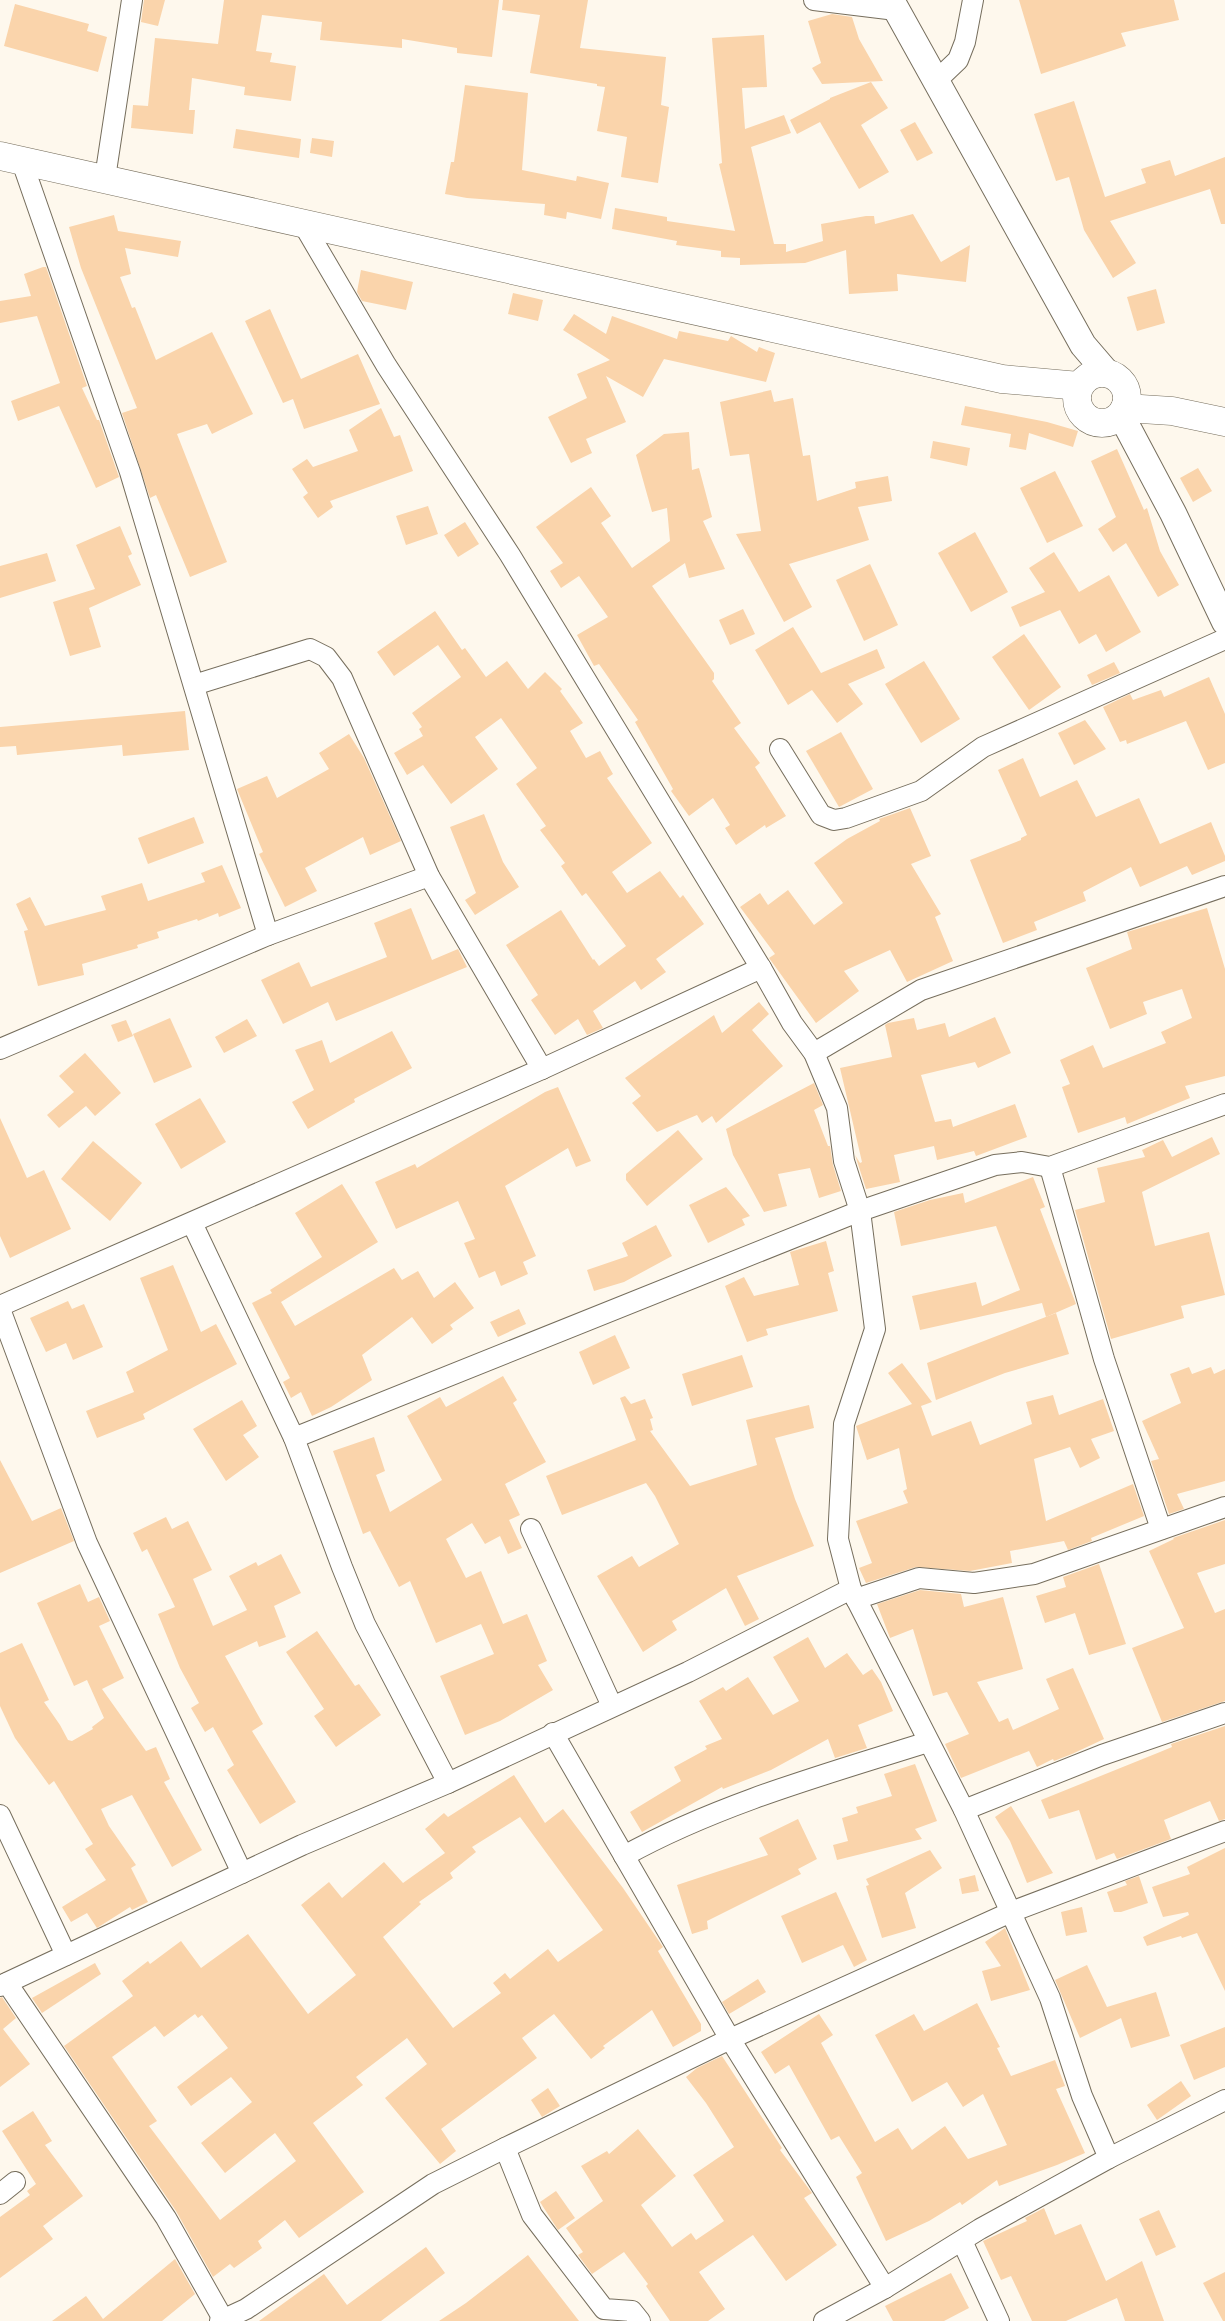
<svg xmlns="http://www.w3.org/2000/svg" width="1225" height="2321" viewBox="0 0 1225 2321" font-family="'Noto Sans',sans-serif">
<rect width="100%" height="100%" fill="#fef8ed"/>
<g fill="#fad4ab" fill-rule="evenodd">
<polygon points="144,0 165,0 158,26 141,22"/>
<polygon points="224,0 499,0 492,57 457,53 457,48 402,39 402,48 320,40 322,22 262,15 256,51 272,53 270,62 296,66 291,101 244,95 245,87 192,78 189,110 195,110 193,134 131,128 133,105 148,106 155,38 218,44"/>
<polygon points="503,0 588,0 580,48 666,57 661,105 669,107 658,183 621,177 627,137 597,131 605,87 597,86 597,84 530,73 540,15 502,10"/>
<polygon points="1019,0 1174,0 1179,20 1121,33 1126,46 1041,74"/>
<polygon points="15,4 89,24 87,31 107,37 98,72 4,46"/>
<polygon points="832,14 852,17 859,39 883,81 822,84 812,68 821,63 808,21"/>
<polygon points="764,35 767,87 742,88 745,129 784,115 791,133 751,147 774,244 786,244 786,252 823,241 821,224 866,216 874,216 875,224 913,214 941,262 970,245 966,282 897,274 898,291 849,294 846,250 805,263 740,265 740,258 721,257 721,251 676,245 677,241 612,229 615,208 667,217 667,221 735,231 719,164 722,163 712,38"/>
<polygon points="871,82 888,108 861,125 889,172 859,189 820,122 797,134 790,120 830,99 830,98"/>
<polygon points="465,85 528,93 522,170 576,181 577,176 609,183 601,219 567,212 566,219 544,215 545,204 467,198 445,194 451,162 454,162"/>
<polygon points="1074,101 1105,197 1146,183 1141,169 1170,160 1175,176 1225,157 1225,224 1221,224 1210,189 1110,221 1136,263 1113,278 1084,230 1069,177 1056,181 1034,114"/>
<polygon points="915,122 933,153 917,161 900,130"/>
<polygon points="236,129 301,139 299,158 233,148"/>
<polygon points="312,138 334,141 332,157 310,153"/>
<polygon points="114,215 118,231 181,241 178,257 125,248 131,274 120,277 132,308 135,307 156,360 212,332 253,414 212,434 207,424 177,434 227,562 190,577 156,495 150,498 122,413 137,408 81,268 69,227"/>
<polygon points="43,267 46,267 87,386 82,388 97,420 99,420 119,477 96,488 59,406 18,421 11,401 60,383 37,316 0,323 0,301 31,296 24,274"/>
<polygon points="361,270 413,282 406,310 362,301 357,292"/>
<polygon points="1156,289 1165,323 1137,331 1127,297"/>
<polygon points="513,293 543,300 538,321 508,314"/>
<polygon points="270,309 301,379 358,354 380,404 304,429 293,399 283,403 245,321"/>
<polygon points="574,314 606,334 612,316 677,339 679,331 728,341 731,336 757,352 759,347 775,353 766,382 664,359 643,397 606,376 626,422 586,439 592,453 571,463 548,417 587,398 577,374 610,360 563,330"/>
<polygon points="771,390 774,402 793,398 803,456 810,455 817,501 856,488 855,482 888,476 892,501 858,507 869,540 789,564 812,607 784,622 736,534 761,531 749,454 730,456 720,402"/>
<polygon points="965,406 1047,422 1078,431 1073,447 1029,433 1026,450 1009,447 1011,434 961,425"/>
<polygon points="381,408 394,437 400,435 413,471 330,501 333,507 318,518 303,497 308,493 292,469 307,459 313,467 358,451 349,430"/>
<polygon points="689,432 692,470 699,468 712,517 703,521 725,569 689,578 685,563 652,586 714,673 714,679 712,681 741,723 734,728 760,763 755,767 786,816 766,828 765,825 736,845 725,828 730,825 713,798 689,816 671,791 673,789 635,722 638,720 599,664 594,666 577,635 608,617 579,576 561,588 550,571 563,563 536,527 591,487 611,516 601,523 632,568 670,541 667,508 652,512 636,455 664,434"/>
<polygon points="933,441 970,448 967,466 930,458"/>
<polygon points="1117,449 1144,510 1147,508 1160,551 1179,585 1158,597 1126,543 1113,552 1098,529 1116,517 1091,461"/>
<polygon points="1198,468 1212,491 1193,502 1180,478"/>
<polygon points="1055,471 1083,526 1047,543 1020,488"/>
<polygon points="428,506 438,534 406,545 396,516"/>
<polygon points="465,522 479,544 458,557 444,535"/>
<polygon points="120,526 132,554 128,556 141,585 89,608 101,647 70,656 53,602 95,589 76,545"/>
<polygon points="975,532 1008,592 971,612 938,553"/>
<polygon points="1054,552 1079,592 1109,575 1141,632 1106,652 1096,634 1079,644 1060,610 1020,627 1011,607 1045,592 1029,568"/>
<polygon points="47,553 56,581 0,598 0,566"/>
<polygon points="870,564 898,625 864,641 836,580"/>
<polygon points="743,609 755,634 730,645 719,620"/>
<polygon points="435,611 462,650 465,648 486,677 507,661 528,689 545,672 562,689 560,691 583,723 570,731 586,758 600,751 613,774 607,778 652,843 612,872 627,893 660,871 680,898 683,895 704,924 656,959 666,972 641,990 635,981 593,1011 603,1028 587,1035 578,1019 555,1035 531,1000 538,995 506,945 561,910 593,960 594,959 599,966 626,946 586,893 582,896 561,866 565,863 540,830 546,826 516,784 537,768 501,718 475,737 498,769 451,804 423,765 407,775 394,753 423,736 419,729 422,727 412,713 461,677 438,645 394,676 377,652"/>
<polygon points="793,627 821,673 877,649 885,668 848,684 863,704 837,723 812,690 788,705 755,650"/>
<polygon points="1024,634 1061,687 1029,710 992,657"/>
<polygon points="924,661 960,719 921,743 885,684"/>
<polygon points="1114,662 1120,673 1092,685 1087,675"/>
<polygon points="1209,677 1225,714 1225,763 1208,770 1186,721 1127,744 1126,740 1120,742 1103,707 1130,694 1133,700 1161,690 1164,697"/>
<polygon points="185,711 189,750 123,756 122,745 17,755 16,746 0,747 0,727"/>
<polygon points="1085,720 1106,749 1074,765 1058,733"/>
<polygon points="841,732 873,789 839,807 806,751"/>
<polygon points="349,734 364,758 401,841 370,855 363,837 305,868 317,891 285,907 259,854 263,852 237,789 267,776 277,798 329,769 319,753"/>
<polygon points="1023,758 1040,797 1077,780 1096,817 1139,798 1160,844 1211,822 1225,856 1225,861 1192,875 1187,866 1140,887 1131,867 1083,892 1086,901 1034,922 1037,930 1003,943 970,860 1021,840 1021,838 1027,835 998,770"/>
<polygon points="910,808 931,856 911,864 941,914 935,917 953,961 907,982 890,950 844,971 859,991 816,1023 769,958 775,954 740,907 760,893 768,905 788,890 814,925 843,903 814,863 847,839 880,821 879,819"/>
<polygon points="484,814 503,862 519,887 475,915 465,900 476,893 450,827"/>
<polygon points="194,817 204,843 148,864 138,838"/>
<polygon points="222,865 241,908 219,917 218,913 198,921 197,919 157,932 159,938 137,945 138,948 82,964 84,975 38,986 24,931 28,930 16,904 30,897 45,926 106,910 101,896 142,883 148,901 205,882 201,873"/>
<polygon points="411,908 432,960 458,949 467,967 336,1021 328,1002 283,1024 261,980 299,962 311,987 387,957 374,923"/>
<polygon points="1207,908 1225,969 1225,1076 1185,1086 1190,1098 1127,1124 1125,1117 1078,1133 1062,1087 1070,1084 1060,1060 1093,1045 1103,1068 1166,1043 1161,1032 1192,1018 1182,989 1143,1002 1147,1014 1110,1029 1086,968 1132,949 1127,932"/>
<polygon points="759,1002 769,1014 752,1030 783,1066 716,1123 712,1116 702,1123 697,1115 657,1132 632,1103 641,1096 625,1078 714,1015 722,1033"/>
<polygon points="995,1017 1011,1053 978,1068 975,1062 921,1075 935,1122 951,1119 953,1127 1015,1104 1027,1137 976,1156 974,1151 937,1160 934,1146 894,1155 900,1182 866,1189 856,1158 855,1155 860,1163 862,1162 840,1068 892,1057 885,1025 888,1023 914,1018 917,1030 945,1023 949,1037"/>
<polygon points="170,1018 192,1067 154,1083 133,1034"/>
<polygon points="247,1019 257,1036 224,1053 215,1037"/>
<polygon points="126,1020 133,1036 118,1042 111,1025"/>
<polygon points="392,1031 412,1068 354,1099 355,1102 308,1129 292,1102 314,1090 295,1050 322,1040 330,1063"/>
<polygon points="85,1053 121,1093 95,1116 86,1106 59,1128 47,1115 74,1092 59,1076"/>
<polygon points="814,1083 823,1105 814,1110 828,1146 830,1146 833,1165 841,1191 819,1198 810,1168 778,1174 787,1206 764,1212 733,1155 726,1129"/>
<polygon points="558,1087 591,1161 576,1167 568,1148 505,1186 536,1256 523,1262 528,1274 501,1286 495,1271 479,1278 464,1243 475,1239 458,1201 396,1229 375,1182 415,1164 417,1168 545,1092"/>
<polygon points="200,1098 226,1142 181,1169 155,1124"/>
<polygon points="0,1118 27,1178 44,1170 71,1229 10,1258 0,1236"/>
<polygon points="678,1130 703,1159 647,1206 626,1180 626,1174"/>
<polygon points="1212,1137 1220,1154 1142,1192 1155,1246 1209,1232 1225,1295 1181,1306 1184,1318 1111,1339 1075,1210 1105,1202 1097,1168 1145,1157 1142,1150 1163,1140 1172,1157"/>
<polygon points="93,1141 142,1183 110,1221 61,1179"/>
<polygon points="1033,1177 1045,1207 1040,1209 1076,1304 1046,1317 1042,1303 920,1330 912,1296 976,1282 982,1306 1020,1290 996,1226 901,1246 894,1212 930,1200 963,1193 965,1203"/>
<polygon points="342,1184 378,1242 281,1302 295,1326 394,1268 402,1280 418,1271 434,1298 455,1282 474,1308 450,1325 453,1329 432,1344 412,1317 362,1355 372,1380 331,1407 312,1416 301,1392 291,1398 283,1382 290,1378 252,1303 272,1293 270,1290 322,1257 295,1213"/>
<polygon points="726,1187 750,1216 742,1219 745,1225 708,1243 689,1205"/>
<polygon points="656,1225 672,1256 624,1282 594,1291 587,1270 628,1256 622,1243"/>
<polygon points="826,1241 834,1271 828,1273 838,1311 766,1329 768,1335 747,1342 725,1286 744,1277 754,1296 799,1285 790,1252"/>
<polygon points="173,1265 201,1332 216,1324 237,1364 143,1414 145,1419 97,1438 86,1411 134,1392 126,1372 168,1350 140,1278"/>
<polygon points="68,1301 72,1309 84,1304 103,1347 73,1360 66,1343 46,1352 30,1318"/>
<polygon points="519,1309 526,1324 498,1337 490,1322"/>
<polygon points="1056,1313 1069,1354 1005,1373 936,1400 927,1363"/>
<polygon points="615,1335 630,1368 593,1385 579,1352"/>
<polygon points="742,1355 753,1387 692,1406 682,1374"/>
<polygon points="902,1363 932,1402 921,1406 932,1436 971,1421 980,1445 1032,1424 1026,1402 1053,1395 1059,1415 1103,1399 1114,1431 1091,1439 1100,1458 1080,1468 1070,1447 1034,1459 1046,1521 1133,1484 1144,1516 1091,1538 1092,1541 1068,1550 1064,1541 1010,1551 1012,1563 970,1571 916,1567 866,1583 859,1568 872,1563 856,1521 908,1503 903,1491 907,1489 899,1448 867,1460 856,1426 912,1404 888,1373"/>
<polygon points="1189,1367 1192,1374 1211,1367 1214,1374 1225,1369 1225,1481 1177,1494 1184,1509 1169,1514 1151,1461 1159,1459 1142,1421 1181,1403 1170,1374"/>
<polygon points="503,1376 517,1400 513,1403 546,1462 505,1484 520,1515 509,1520 522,1548 508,1554 500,1536 485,1544 472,1523 446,1539 466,1578 481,1571 503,1624 527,1614 547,1661 538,1665 553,1690 500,1721 465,1735 440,1676 494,1654 481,1624 436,1643 410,1581 399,1587 370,1531 363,1534 333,1451 374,1437 385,1471 376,1475 390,1512 442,1480 407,1416 440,1397 446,1407"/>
<polygon points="625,1396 631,1404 645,1399 653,1418 650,1419 653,1430 650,1431 690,1486 757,1465 746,1420 809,1405 814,1428 775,1438 795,1499 814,1546 737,1576 759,1619 745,1626 726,1588 672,1621 677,1630 643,1652 597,1576 632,1556 639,1567 679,1544 655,1496 646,1483 562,1515 546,1476 636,1440 620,1398"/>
<polygon points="242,1400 257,1426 243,1435 259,1457 226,1481 193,1429"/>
<polygon points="0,1460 32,1521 61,1508 74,1541 0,1573"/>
<polygon points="166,1517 172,1529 188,1521 212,1570 193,1579 213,1626 247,1610 229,1576 256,1562 258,1566 281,1554 301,1593 274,1606 286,1637 259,1647 257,1641 225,1656 263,1724 252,1731 296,1802 260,1824 227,1770 234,1765 213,1727 205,1732 191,1708 199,1703 180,1668 158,1614 175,1607 147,1549 142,1552 133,1533"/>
<polygon points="1225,1520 1225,1564 1197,1573 1215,1613 1225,1609 1225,1701 1162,1722 1132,1648 1184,1628 1149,1551 1174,1539 1173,1538"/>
<polygon points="1099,1564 1126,1644 1089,1655 1075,1613 1045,1623 1036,1596 1066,1587 1063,1577"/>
<polygon points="80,1584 88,1602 99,1597 110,1621 99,1626 124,1678 102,1689 146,1751 156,1747 170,1779 164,1782 202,1850 172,1867 132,1795 101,1809 109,1826 136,1865 131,1868 148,1902 132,1910 130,1907 97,1928 87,1913 71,1922 62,1907 106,1880 85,1849 93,1844 54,1781 49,1785 15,1738 0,1706 0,1653 22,1643 49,1700 44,1702 60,1725 68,1740 72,1741 93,1729 92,1727 104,1718 87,1680 74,1686 37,1603"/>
<polygon points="920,1590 961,1594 964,1607 1003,1597 1023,1669 977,1682 999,1722 1008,1718 1013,1730 1059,1709 1046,1679 1073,1668 1104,1739 1072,1754 1054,1761 1053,1759 1037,1767 1029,1751 961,1778 945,1744 969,1734 947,1692 933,1696 913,1629 890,1638 877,1604"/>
<polygon points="317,1631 355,1686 359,1684 381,1715 336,1747 314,1716 324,1709 286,1652"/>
<polygon points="808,1637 825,1668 847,1653 863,1675 872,1669 881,1682 893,1711 858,1725 867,1748 835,1758 828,1739 771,1770 723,1789 722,1787 642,1832 630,1812 681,1781 674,1767 707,1749 705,1746 722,1739 699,1701 723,1687 726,1691 748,1677 773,1715 799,1701 773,1657"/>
<polygon points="1225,1726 1225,1819 1219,1821 1210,1801 1164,1820 1171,1839 1117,1859 1114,1853 1096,1860 1079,1810 1049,1819 1041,1800 1160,1752 1172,1747 1171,1744"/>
<polygon points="915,1764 937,1821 915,1829 922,1839 837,1860 833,1845 848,1841 842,1818 858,1813 856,1807 892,1796 884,1774"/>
<path d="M514,1775L545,1823L563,1809L623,1888L663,1947L658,1951L701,2024V2031L673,2047L652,2010L603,2046L605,2048L591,2059L554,2014L522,2038L537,2058L441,2129L456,2151L440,2164L385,2098L427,2064L407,2038L356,2077L363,2085L313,2123L364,2192L299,2238L285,2220L258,2241L262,2248L234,2268L230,2264L213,2277L176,2211L64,2046L133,1996L122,1981L148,1961L150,1964L181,1941L201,1968L248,1934L308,2014L356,1975L301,1905L329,1882L342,1898L384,1862L403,1883L445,1853L425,1829L444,1813L448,1817ZM520,1817L603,1930L558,1962L548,1949L510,1979L505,1973L493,1983L501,1993L453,2028L383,1937L421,1904L419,1902L453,1878L450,1873L476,1852L472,1847ZM195,2014L198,2018L202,2015L228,2048L177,2087L191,2106L231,2077L252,2102L201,2143L225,2173L275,2133L296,2161L220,2220L149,2126L157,2121L112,2057L155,2026L164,2037Z"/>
<polygon points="1011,1806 1053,1873 1027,1883 1010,1841 995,1817"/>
<polygon points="798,1819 817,1859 798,1869 801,1874 707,1921 708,1929 692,1934 677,1885 768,1855 759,1838"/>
<polygon points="1225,1848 1225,1991 1197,1933 1182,1938 1181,1936 1147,1946 1143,1937 1189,1915 1188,1912 1163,1917 1152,1887 1190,1874 1187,1867"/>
<polygon points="930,1850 942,1868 905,1893 916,1928 882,1938 866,1886 869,1885 866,1879"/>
<polygon points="975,1875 979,1891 962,1894 959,1879"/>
<polygon points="1139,1876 1148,1903 1121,1912 1114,1912 1107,1892 1127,1885 1125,1881"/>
<polygon points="836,1892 867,1960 854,1967 843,1945 802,1963 781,1916"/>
<polygon points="1082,1907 1087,1932 1066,1936 1061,1912"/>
<polygon points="1005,1928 1030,1990 991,2001 982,1971 1001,1966 985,1942"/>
<polygon points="95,1963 101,1974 42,2013 32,1998"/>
<polygon points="1087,1965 1107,2007 1156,1992 1170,2036 1131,2048 1121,2018 1080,2038 1055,1980"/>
<polygon points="758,1979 766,1992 729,2014 722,2002"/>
<polygon points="2,1997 16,2018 3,2029 30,2064 0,2087 0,1998"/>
<polygon points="977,2003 1000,2047 997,2048 1011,2076 1055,2060 1065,2086 1056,2089 1085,2153 1057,2165 999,2186 997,2180 962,2205 960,2202 929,2221 886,2241 856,2177 862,2173 839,2136 831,2140 789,2065 775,2074 761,2052 819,2014 833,2035 821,2043 875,2142 898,2128 912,2150 945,2126 968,2159 1007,2145 983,2094 963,2107 947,2082 912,2102 875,2035 914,2014 924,2031"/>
<polygon points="1225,2027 1225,2067 1194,2080 1180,2045"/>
<polygon points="722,2056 782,2148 780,2150 812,2193 804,2198 837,2245 786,2281 753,2235 699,2272 725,2309 708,2321 670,2321 646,2286 648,2284 624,2252 592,2274 578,2255 583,2252 566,2228 603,2201 581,2166 607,2151 609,2154 638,2129 676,2176 641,2205 672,2247 691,2233 696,2240 724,2221 693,2175 734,2147 706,2103 686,2077 697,2068"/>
<polygon points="1181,2081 1191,2096 1157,2120 1147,2105"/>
<polygon points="548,2088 560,2106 542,2117 531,2100"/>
<polygon points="33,2111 52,2141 45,2145 83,2196 43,2226 53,2239 0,2278 0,2217 30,2195 27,2191 36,2184 2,2131"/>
<polygon points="556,2191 575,2218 558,2230 540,2202"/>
<polygon points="1044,2208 1055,2235 1081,2224 1106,2281 1142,2261 1164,2321 1125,2321 1117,2298 1066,2321 1032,2321 1011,2276 1001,2280 983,2241 1027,2221 1025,2218"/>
<polygon points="1159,2210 1176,2247 1156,2256 1139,2219"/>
<polygon points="426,2247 445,2273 381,2321 259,2321 324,2274 347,2305"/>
<polygon points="528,2255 579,2321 439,2321 466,2303"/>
<polygon points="175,2259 195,2294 162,2321 52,2321 86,2296 103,2319"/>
<polygon points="1225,2272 1225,2321 1223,2321 1203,2283"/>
<polygon points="951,2273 969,2308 944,2321 893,2321 885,2306"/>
</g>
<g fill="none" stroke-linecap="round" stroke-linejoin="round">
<defs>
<g id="minor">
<polyline points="814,0 896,10"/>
<polyline points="936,81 958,60 965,42 973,0"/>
<polyline points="21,159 130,472 268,935"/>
<polyline points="105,178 132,0"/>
<polyline points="302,222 386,365 510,555 761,968 792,1023 814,1053 837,1108 844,1161 860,1211 875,1329 844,1424 838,1539 851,1589 964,1810 1050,1998 1082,2096 1109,2158"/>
<polyline points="194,685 310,649 326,657 342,678 429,876 542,1069"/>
<polyline points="780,749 821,815 834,820 846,818 921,791 983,747 1225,639"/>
<polyline points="0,1049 268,935 429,876"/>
<polyline points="814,1053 921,990 1225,886"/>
<polyline points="1050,1167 1104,1359 1161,1529"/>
<polyline points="192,1223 294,1438 342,1567 365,1624 448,1783"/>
<polyline points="0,1306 542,1069 761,968"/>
<polyline points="0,1309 87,1543 242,1873"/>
<polyline points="294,1438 860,1211 995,1165 1022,1162 1050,1167 1225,1104"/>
<polyline points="531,1529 612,1706"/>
<polyline points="856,1599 919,1578 974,1583 1034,1574 1225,1507"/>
<polyline points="553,1733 730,2039 885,2288"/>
<polyline points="964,1810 1102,1755 1225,1713"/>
<polyline points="0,1815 66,1955"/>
<path d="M624,1856C718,1804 826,1774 928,1742"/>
<polyline points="7,1983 166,2218 223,2319"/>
<polyline points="0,1986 302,1845 448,1783 688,1672 851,1589"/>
<polyline points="505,2148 532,2215 604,2309 632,2311 640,2321"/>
<polyline points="0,2194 15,2182"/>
<polyline points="962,2241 999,2321"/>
<polyline points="220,2321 246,2309 433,2184 505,2148 730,2039 1011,1912 1225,1831"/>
<polyline points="824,2321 885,2288 980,2229 1109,2158 1225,2100"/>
</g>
<g id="tertiary">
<polyline points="891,0 1083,345 1107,373"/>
<polyline points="1121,415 1173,513 1225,622"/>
</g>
<g id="primary">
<polyline points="0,156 1002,379 1079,386"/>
<circle cx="1102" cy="398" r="25"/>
<polyline points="1125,408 1172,411 1225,422"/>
</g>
</defs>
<use href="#minor" stroke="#766e5d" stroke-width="22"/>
<use href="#tertiary" stroke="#766e5d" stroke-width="28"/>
<use href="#primary" stroke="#766e5d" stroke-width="29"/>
<use href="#minor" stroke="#fff" stroke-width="20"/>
<use href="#tertiary" stroke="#fff" stroke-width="26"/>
<use href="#primary" stroke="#fff" stroke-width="28"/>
</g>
</svg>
